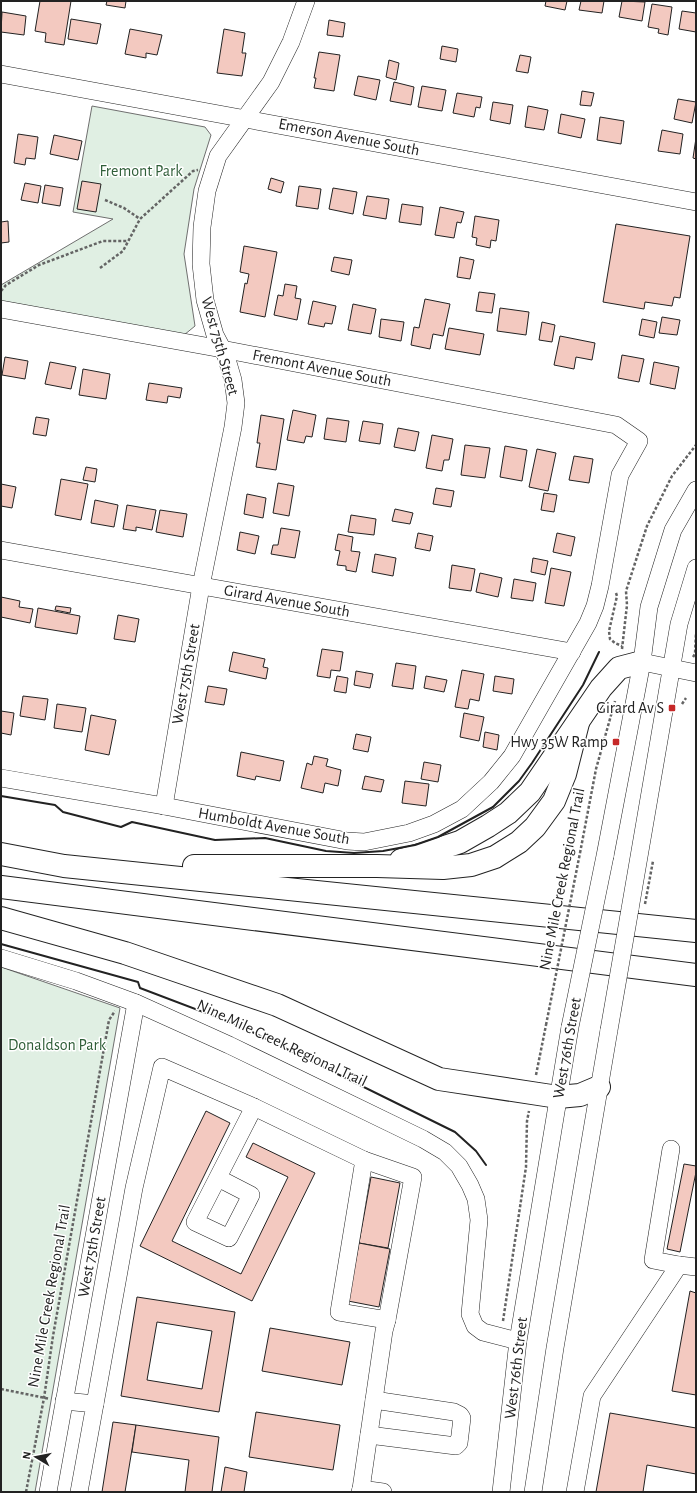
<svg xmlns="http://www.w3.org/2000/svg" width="697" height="1493" viewBox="0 0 697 1493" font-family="'Alegreya Sans',sans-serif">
<rect width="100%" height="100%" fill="#fff"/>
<g fill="#e0efe3" stroke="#6f6f6f">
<polygon points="92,106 205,127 211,135 194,189 184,254 195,326 184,335 1,301 1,285 113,219 73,212"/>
<polygon points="1,967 120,1008 35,1492 1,1492"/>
</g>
<g fill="#f3c9c0" stroke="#222" fill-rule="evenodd">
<polygon points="40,1 71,1 64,45 45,42 46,33 35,31"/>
<polygon points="107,1 126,1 125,8 106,5"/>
<polygon points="546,1 567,1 565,10 545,6"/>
<polygon points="581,1 604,1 602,13 579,10"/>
<polygon points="622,1 645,2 642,21 619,17"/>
<polygon points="652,4 672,7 668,35 658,33 659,29 648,27"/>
<polygon points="682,11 696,13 696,32 679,29"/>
<polygon points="2,12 26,16 24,35 1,32"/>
<polygon points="71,19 101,24 97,44 68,39"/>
<polygon points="329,20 345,23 343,37 327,35"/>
<polygon points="130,29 162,35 157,55 146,53 146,58 125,54"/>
<polygon points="224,29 245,33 242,53 246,53 242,76 217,73"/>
<polygon points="442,46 458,49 456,62 440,59"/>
<polygon points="319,52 340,55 334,91 314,88 316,78 314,78"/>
<polygon points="520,55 531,57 528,73 516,71"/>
<polygon points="389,60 399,63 396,80 386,77"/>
<polygon points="358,76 380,80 376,100 354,95"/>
<polygon points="394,82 414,87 411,105 390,101"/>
<polygon points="422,86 446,90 442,111 418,107"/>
<polygon points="582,91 594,93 591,106 580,105"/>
<polygon points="457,93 482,97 480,108 476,107 474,117 453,113"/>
<polygon points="678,99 696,102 692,123 674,119"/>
<polygon points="493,102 513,105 510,124 490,120"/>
<polygon points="528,106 548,110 544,130 525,127"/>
<polygon points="561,114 585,119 581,138 558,133"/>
<polygon points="600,117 624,121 621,144 597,140"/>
<polygon points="662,130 683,134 680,154 658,151"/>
<polygon points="18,134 38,137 35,159 26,158 25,165 14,163"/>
<polygon points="54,135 82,141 78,160 50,154"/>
<polygon points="696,138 696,159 693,158"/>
<polygon points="271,178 284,182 281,193 268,189"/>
<polygon points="82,181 101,184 96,212 77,209"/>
<polygon points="25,183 41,186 38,203 21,200"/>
<polygon points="45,185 63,188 60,206 42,203"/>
<polygon points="299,186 321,189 318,209 296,206"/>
<polygon points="333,188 357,192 353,214 329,209"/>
<polygon points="367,196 389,199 386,219 363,215"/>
<polygon points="402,204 423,207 421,225 399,222"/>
<polygon points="440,207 464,212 461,223 457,222 454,238 435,235"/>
<polygon points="475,216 499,220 496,241 491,240 490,248 476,245 477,238 472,237"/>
<polygon points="8,221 9,242 1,243 1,222"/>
<polygon points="616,224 690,236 680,298 674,297 672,306 645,302 644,309 603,302"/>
<polygon points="244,246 277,252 265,317 240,312 245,283 247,284 249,274 240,272"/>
<polygon points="334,257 352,260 349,275 331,271"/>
<polygon points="460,257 474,260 470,279 457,277"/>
<polygon points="285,284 297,286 295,298 301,299 297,320 274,315 278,295 283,296"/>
<polygon points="479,292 495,294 492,313 476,311"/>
<polygon points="425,299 450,304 443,336 433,334 430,349 411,345 414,327 419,328"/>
<polygon points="313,301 336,306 332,324 325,323 324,327 308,324"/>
<polygon points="353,304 376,309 371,334 348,330"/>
<polygon points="500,308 529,312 526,335 497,331"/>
<polygon points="662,317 680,320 677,335 659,333"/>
<polygon points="381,319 404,322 401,341 379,337"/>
<polygon points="642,319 657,322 654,338 639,335"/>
<polygon points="542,322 555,325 552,342 539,340"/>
<polygon points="449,328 484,334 480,355 445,349"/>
<polygon points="560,336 595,343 592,360 576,357 574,369 554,365"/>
<polygon points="622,355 644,359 639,382 618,378"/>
<polygon points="5,357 28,361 25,379 2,375"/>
<polygon points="50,362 76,367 71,389 45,384"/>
<polygon points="654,362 679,367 675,389 650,384"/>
<polygon points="83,369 110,374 106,399 79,395"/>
<polygon points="149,383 182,388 180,398 168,396 167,403 146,400"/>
<polygon points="293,410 316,415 312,437 306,436 304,443 287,440"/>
<polygon points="261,415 284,419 276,470 256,467 260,443 257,443"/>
<polygon points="36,417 49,419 46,436 33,434"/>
<polygon points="327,418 349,421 346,442 324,439"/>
<polygon points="363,421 383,424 380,444 359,441"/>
<polygon points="398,428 419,432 415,451 394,447"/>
<polygon points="432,435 453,439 449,460 444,460 442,471 426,468"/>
<polygon points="465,445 490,448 485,478 461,475"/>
<polygon points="505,446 527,450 522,481 500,477"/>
<polygon points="537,449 556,453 548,491 529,487"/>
<polygon points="574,456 593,459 589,483 569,480"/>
<polygon points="86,467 97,469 95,482 83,480"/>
<polygon points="61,479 88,484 81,520 55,515"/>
<polygon points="278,483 294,486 289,516 273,513"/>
<polygon points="1,484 16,487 12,508 1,506"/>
<polygon points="436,488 454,491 451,507 433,504"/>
<polygon points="544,493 557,495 554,512 541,510"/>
<polygon points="247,494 266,498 263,518 244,514"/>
<polygon points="95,500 118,505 114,527 91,523"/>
<polygon points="127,505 156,510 152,530 136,527 136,531 123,529"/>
<polygon points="395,509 413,513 410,524 392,521"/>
<polygon points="160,510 187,514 183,537 156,532"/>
<polygon points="351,515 376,519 374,535 348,532"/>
<polygon points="281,528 300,531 295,558 271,554 273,545 278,545"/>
<polygon points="240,532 259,536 255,554 237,550"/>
<polygon points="418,533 433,536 430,551 415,548"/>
<polygon points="557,533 575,537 571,556 553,552"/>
<polygon points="338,534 353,537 351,551 360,552 356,572 346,570 346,566 337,565 340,551 335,550"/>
<polygon points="375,554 396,558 393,576 372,572"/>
<polygon points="533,558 548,561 545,575 531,572"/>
<polygon points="452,565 475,569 471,591 449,588"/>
<polygon points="551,568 571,572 564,606 545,603"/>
<polygon points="480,573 502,578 498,597 476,592"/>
<polygon points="514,579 536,583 533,601 511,598"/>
<polygon points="1,597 20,601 19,607 33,609 30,623 1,617"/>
<polygon points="56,606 71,608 70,613 55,610"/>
<polygon points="38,608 80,616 77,634 35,627"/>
<polygon points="118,615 139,619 135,642 114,639"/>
<polygon points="322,649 343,652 340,671 331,670 330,678 317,676"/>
<polygon points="233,652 265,659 263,667 268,668 266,679 229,671"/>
<polygon points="396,663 416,666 413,689 392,686"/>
<polygon points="462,670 484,674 479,701 470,699 468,709 455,707"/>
<polygon points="356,671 373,674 370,688 354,685"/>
<polygon points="337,676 348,678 346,693 334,691"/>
<polygon points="426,676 447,680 444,692 424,688"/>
<polygon points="495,676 514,679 512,694 493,691"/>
<polygon points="208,686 227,689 224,705 205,702"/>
<polygon points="23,696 48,699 45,720 20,716"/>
<polygon points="57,704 86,708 82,732 54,728"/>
<polygon points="1,711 14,713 11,735 1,733"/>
<polygon points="464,713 484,717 479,741 460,737"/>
<polygon points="91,715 116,720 109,755 85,750"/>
<polygon points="485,732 499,735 497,750 483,747"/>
<polygon points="356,734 371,737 368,752 353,749"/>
<polygon points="241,752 284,761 280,781 256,776 255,780 237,776"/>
<polygon points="314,756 328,759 326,766 341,770 338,786 325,783 323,793 301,788 307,763 312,765"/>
<polygon points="424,762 441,765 438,782 421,779"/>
<polygon points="365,776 384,780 381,792 362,789"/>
<polygon points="405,781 429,784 426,806 402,803"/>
<polygon points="206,1111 230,1123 172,1241 241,1274 288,1177 246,1157 253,1143 315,1173 252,1301 140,1246"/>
<polygon points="684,1164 696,1166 696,1172 680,1252 667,1249"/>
<polygon points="371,1177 400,1183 388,1248 359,1243"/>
<polygon points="359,1243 390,1249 379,1307 348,1301"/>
<polygon points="690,1291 696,1293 696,1395 672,1391"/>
<path d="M137,1297L235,1312L219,1412L121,1396ZM157,1322L212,1331L202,1389L147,1380Z"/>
<polygon points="270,1328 350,1342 342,1385 262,1371"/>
<polygon points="256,1412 340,1425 333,1470 249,1457"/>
<polygon points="610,1413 696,1428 696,1474 647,1465 643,1492 596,1492"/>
<polygon points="113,1422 136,1425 125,1492 102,1492"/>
<polygon points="136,1425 219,1437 212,1492 185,1492 189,1460 132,1452"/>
<polygon points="225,1467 247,1472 244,1492 221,1492"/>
</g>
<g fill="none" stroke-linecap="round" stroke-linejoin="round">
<defs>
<g id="minor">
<polyline points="1,74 696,202"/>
<polyline points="1,309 222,349 616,425 639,441 620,475 600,586 595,606 588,623 512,756 491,782 462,809 434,824 409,833 364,842 347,841 164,806 1,778"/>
<polyline points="1,550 572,652"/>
<polyline points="642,662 696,673"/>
<polyline points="164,806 201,586 233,427 236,403 233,380 226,356 215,335 205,300 201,264 202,227 207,191 218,156 271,82 291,42 306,1"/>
<polyline points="605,856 642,662 649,607 673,530 696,490"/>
<polyline points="630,909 679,624 696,568"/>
<polyline points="1,958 76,981 136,1003 229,1045 423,1139 445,1152 459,1166 470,1185 476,1199 479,1220 470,1314 475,1326 483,1332 518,1341"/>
<polyline points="671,1149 653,1260 679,1265"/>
<polyline points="364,1160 339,1312 387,1320"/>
<polyline points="218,1178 251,1195 229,1238 195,1222 254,1107"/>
<polyline points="64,1401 95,1404 79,1492"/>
<polyline points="95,1404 134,1188 162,1067 254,1107 364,1160 413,1177 387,1320 384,1331 361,1489"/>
<polyline points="369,1435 456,1446 459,1443 462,1418 460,1415 454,1412 374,1400"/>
<polyline points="48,1492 136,1003"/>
<polyline points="360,1492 361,1489 383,1492"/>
<polyline points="501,1492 518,1341 570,1027"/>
<polyline points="533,1492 555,1348 609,1030"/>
<polyline points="575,1492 592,1396 679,1265 696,1267"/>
</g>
<g id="highway">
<polyline points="1,854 64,866 696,931"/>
<polyline points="401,860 427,853 460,842 488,826 508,813 530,792 601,688 619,668 642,662"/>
<polyline points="194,866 377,866 443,868 471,865 495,857 519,842 535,827 554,801 565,774 578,723"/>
<polyline points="1,887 696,975"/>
<polyline points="1,918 125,953 277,1005 439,1079 558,1097 580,1095 599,1087"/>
</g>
</defs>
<use href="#minor" stroke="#222" stroke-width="18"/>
<use href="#highway" stroke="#222" stroke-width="24"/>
<g stroke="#646464" stroke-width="2.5" stroke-dasharray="3 2" stroke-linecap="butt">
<polyline points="105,200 124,208 140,219"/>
<polyline points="100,268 123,251 140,219 193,171 198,170"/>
<polyline points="1,291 6,285 39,265 103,241 128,241"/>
<polyline points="616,593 617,596 609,631 610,639 615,643 622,646"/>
<polyline points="622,649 627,605 626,591 647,526 672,476 696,445"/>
<polyline points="693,657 695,654 696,634"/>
<polyline points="682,704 686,698"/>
<polyline points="580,853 596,769 615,701"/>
<polyline points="536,1075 546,1025"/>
<polyline points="503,1321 526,1167 527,1121 529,1111"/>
<polyline points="1,1389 50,1399"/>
<polyline points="26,1492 44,1398 53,1336 109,1020 115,1011"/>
</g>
<use href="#minor" stroke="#fff" stroke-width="17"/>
<use href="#highway" stroke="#fff" stroke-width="22"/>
<defs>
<g id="minor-bridge">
<polyline points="570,1027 605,856"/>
<polyline points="609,1030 630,909"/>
</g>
</defs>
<use href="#minor-bridge" stroke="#222" stroke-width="18" stroke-linecap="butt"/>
<g stroke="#646464" stroke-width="2.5" stroke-dasharray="3 2" stroke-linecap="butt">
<polyline points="645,904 653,861"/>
<polyline points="546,1025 580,853"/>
</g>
<use href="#minor-bridge" stroke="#fff" stroke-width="17"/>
<g stroke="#222" stroke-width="2">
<polyline points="1,796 55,805 63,812 121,827 132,822 215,840 265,838 326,851 354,853 383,851 415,845 438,837 493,807 519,781 532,763 583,685 599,652"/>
<polyline points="1,944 138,982 140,988 240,1026 455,1132 476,1151 486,1165"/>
</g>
</g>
<g fill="#c62828" stroke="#fff" stroke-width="1.5">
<rect x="668" y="704" width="8" height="8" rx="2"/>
<rect x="612" y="738" width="8" height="8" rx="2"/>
</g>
<g text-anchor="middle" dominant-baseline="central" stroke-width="3" stroke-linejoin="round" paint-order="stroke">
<g font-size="16" fill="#222" stroke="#fff">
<text transform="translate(349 137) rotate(11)">Emerson Avenue South</text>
<text transform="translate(220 346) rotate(74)">West 75th Street</text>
<text transform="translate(322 368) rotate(11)">Fremont Avenue South</text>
<text transform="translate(287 601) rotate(10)">Girard Avenue South</text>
<text transform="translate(186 674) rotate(-80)">West 75th Street</text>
<text transform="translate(274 826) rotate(10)">Humboldt Avenue South</text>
<text transform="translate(562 879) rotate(-79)">Nine Mile Creek Regional Trail</text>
<text transform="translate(282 1043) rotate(25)">Nine Mile Creek Regional Trail</text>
<text transform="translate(567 1048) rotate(-80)">West 76th Street</text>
<text transform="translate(92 1247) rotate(-80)">West 75th Street</text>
<text transform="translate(49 1296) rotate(-80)">Nine Mile Creek Regional Trail</text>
<text transform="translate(516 1368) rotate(-83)">West 76th Street</text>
</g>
<g font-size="16" fill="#2f5e38" stroke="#fff">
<text x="141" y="171">Fremont Park</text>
<text x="57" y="1045">Donaldson Park</text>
</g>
<g font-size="16" fill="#222" stroke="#fff" text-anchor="end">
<text x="664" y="708">Girard Av S</text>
<text x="608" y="742">Hwy 35W Ramp</text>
</g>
</g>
<rect width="697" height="1493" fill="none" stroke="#222222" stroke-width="4"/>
<g transform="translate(36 1457) rotate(280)" stroke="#ffffff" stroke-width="3" paint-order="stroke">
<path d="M0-3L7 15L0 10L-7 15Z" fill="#222222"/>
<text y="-6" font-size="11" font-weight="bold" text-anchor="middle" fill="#222222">N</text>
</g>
</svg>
